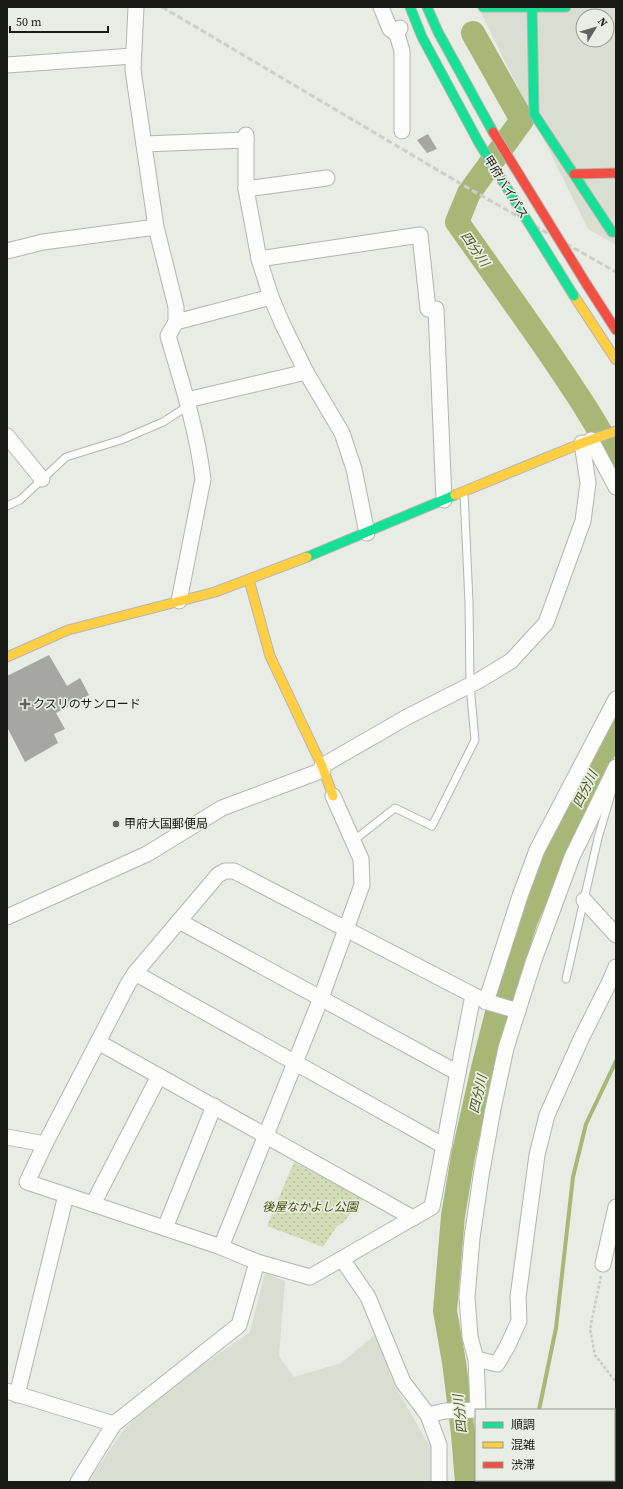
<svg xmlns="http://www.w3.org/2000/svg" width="623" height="1489" viewBox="0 0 623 1489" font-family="'Source Serif 4','Noto Sans JP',serif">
<defs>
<pattern id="park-dots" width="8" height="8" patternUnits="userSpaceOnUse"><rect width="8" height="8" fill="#d2ddb5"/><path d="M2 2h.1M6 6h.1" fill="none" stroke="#b4bd9b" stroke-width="1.8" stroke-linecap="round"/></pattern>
</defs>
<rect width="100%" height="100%" fill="#e9ebe5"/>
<g fill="#daded2" fill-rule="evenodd">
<path d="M478,7H616V245L588,229ZM583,16H607V40H583Z"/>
<polygon points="265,1273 285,1281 279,1356 294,1377 341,1363 376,1334 393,1382 434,1454 431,1482 88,1482 122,1432 151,1401 250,1332"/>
</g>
<polygon fill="url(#park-dots)" points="294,1162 363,1199 353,1209 344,1222 337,1226 323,1247 267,1226"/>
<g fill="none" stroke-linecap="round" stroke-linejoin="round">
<g stroke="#a8b775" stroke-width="4">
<polyline points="539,1410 556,1328 573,1177 586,1124 616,1061"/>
<polyline points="518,1482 519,1480"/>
</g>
<g stroke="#a8b775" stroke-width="24">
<path d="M473,33L522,120L469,193L457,222C489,267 521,312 552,357C575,391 598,425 616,461"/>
<polyline points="467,1482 463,1434 454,1362 445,1311 453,1216 463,1156 483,1068 498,1009 526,920 581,795 616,728"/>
</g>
</g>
<g fill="#a6a7a3">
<polygon points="428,134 437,149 427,153 417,140"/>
<polygon points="49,655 67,686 80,678 89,695 56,713 65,729 54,734 58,743 25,762 7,727 7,676"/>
</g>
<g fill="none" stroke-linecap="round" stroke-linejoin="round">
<defs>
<g id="lane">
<polyline points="7,506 20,500 66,457 121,440 163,422 188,406"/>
<polyline points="353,841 395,808 432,826 475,740 470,685 469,602 464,493"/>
<polyline points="566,979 598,838 614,784"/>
</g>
<g id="street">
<path d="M136,7L133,70L156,227L176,307V322L168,336C182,383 197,430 203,479L179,601"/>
<polyline points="381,7 390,29 397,34"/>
<polyline points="400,28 397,34 402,51 402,131"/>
<polyline points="7,65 133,56"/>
<polyline points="246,135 246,189 259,259 271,297 282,323 306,372 342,433 354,469 367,533"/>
<polyline points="144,144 246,140"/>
<polyline points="246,189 327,178"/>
<polyline points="7,251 43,242 156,227"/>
<polyline points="259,259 420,235 428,309 436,309 444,500"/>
<polyline points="176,322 271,297"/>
<polyline points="187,400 306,372"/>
<polyline points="7,436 42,479"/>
<polyline points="591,440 616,487"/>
<polyline points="322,766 407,717 478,681 511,661 546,623 583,521 588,483 582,443"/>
<polyline points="584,900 616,935"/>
<polyline points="7,917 147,854 222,808 323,770"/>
<polyline points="179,921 458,1073"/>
<polyline points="135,973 444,1146"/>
<polyline points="473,995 432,1207 310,1277 257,1262 221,1247 27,1182 45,1144 128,984 135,973 218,875 225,871 234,871 473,995 491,1003 518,1011"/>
<polyline points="486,1002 520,896 537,850 616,699"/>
<polyline points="98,1042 413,1218"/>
<polyline points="7,1137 45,1144"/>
<polyline points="93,1204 159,1076"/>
<polyline points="165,1228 214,1106"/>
<polyline points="221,1247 321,998 362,885 361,859 333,796"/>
<polyline points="342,1259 368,1297 403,1382 428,1415"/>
<polyline points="603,1264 616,1207"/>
<polyline points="476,1359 497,1364 507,1347 519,1321 518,1297 537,1155 547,1115 581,1039 611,979 616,967"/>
<polyline points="7,1391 114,1424"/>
<polyline points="17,1395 66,1195"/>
<polyline points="78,1482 114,1424 239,1325 257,1262"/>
<polyline points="439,1482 439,1445 428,1415 445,1411 478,1410 476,1359 470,1337 467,1297 472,1238 481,1176 493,1109 506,1048 534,960 572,857 616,767"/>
<polyline points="607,1482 609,1480"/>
</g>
<g id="fast">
<polyline points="410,7 422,37 479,143"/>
<polyline points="427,7 438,32 493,132"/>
<polyline points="483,7 566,7"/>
<polyline points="532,7 534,114 612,232 616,232"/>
<polyline points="307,557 455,495"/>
</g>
<g id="slow">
<polyline points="574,296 616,360"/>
<polyline points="455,495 582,443 616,431"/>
<polyline points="249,580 270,656 322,766 333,796"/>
<polyline points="7,657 68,630 215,592 307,557"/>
</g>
<g id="jam">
<polyline points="574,174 616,173"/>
<polyline points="587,285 616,330"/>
</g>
</defs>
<use href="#lane" stroke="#b4b5b1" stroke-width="9"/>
<use href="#street" stroke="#b4b5b1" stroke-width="17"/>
<use href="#fast" stroke="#b4b5b1" stroke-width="11"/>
<use href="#slow" stroke="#b4b5b1" stroke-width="11"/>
<use href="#jam" stroke="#b4b5b1" stroke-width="11"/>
<polyline stroke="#c8cac7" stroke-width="2.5" stroke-dasharray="3 2" stroke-linecap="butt" points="601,1276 590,1329 595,1355 616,1382"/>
<use href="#lane" stroke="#fcfcfb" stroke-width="7"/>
<use href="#street" stroke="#fcfcfb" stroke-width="15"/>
<use href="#fast" stroke="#16e098" stroke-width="9"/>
<use href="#slow" stroke="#ffcf43" stroke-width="9"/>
<use href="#jam" stroke="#f24e42" stroke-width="9"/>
<polyline stroke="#cececc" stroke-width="3" stroke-dasharray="6 3" stroke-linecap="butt" points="162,7 468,188 616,272"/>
<defs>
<polyline id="fast-bridge" points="479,143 574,296"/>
<polyline id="jam-bridge" points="493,132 587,285"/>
</defs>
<use href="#fast-bridge" stroke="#b4b5b1" stroke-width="11" stroke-linecap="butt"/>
<use href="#jam-bridge" stroke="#b4b5b1" stroke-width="11" stroke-linecap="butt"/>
<use href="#fast-bridge" stroke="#16e098" stroke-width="9"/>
<use href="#jam-bridge" stroke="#f24e42" stroke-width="9"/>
</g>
<g fill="#62635e" stroke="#eaede3" stroke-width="1.5">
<path d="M23 698h4v4h4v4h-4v4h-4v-4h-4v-4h4z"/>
<circle cx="116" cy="824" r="4"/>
</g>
<g text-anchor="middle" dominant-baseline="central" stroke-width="3.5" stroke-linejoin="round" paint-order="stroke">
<g font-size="12" fill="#191a16" stroke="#eaede3">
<text transform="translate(506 187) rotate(58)">甲府バイパス</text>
</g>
<g font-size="12" fill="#191a16" stroke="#eaede3" text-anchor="start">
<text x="33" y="704">クスリのサンロード</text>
<text x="124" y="824">甲府大国郵便局</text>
</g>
<g font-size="12" font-style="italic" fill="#3e4b03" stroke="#eaede3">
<text x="310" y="1207">後屋なかよし公園</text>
</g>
<g font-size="13" font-style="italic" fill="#4b5917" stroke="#eaede3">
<text transform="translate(475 249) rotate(55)">四分川</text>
<text transform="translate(585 789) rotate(-64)">四分川</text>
<text transform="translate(478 1094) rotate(-77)">四分川</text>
<text transform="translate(460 1414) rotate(-96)">四分川</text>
</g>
</g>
<rect width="623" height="1489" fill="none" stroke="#191a16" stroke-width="16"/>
<rect x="475" y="1409" width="140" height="72" fill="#eaede3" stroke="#969991"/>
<rect x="483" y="1422" width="20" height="6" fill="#16e098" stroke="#969991"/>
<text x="511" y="1429" font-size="12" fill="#191a16">順調</text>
<rect x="483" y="1442" width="20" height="6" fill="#ffcf43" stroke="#969991"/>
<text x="511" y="1449" font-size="12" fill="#191a16">混雑</text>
<rect x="483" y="1462" width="20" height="6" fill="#f24e42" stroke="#969991"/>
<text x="511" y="1469" font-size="12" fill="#191a16">渋滞</text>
<g transform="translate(595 28) rotate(52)"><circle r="19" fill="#eaede3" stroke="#969991"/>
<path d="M0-3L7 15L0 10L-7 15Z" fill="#62635e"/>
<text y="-6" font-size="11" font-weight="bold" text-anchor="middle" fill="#191a16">N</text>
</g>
<path d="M10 26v6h98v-6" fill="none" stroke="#191a16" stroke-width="2"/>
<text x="16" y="26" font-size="12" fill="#191a16" stroke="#eaede3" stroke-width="3" paint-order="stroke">50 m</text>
</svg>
